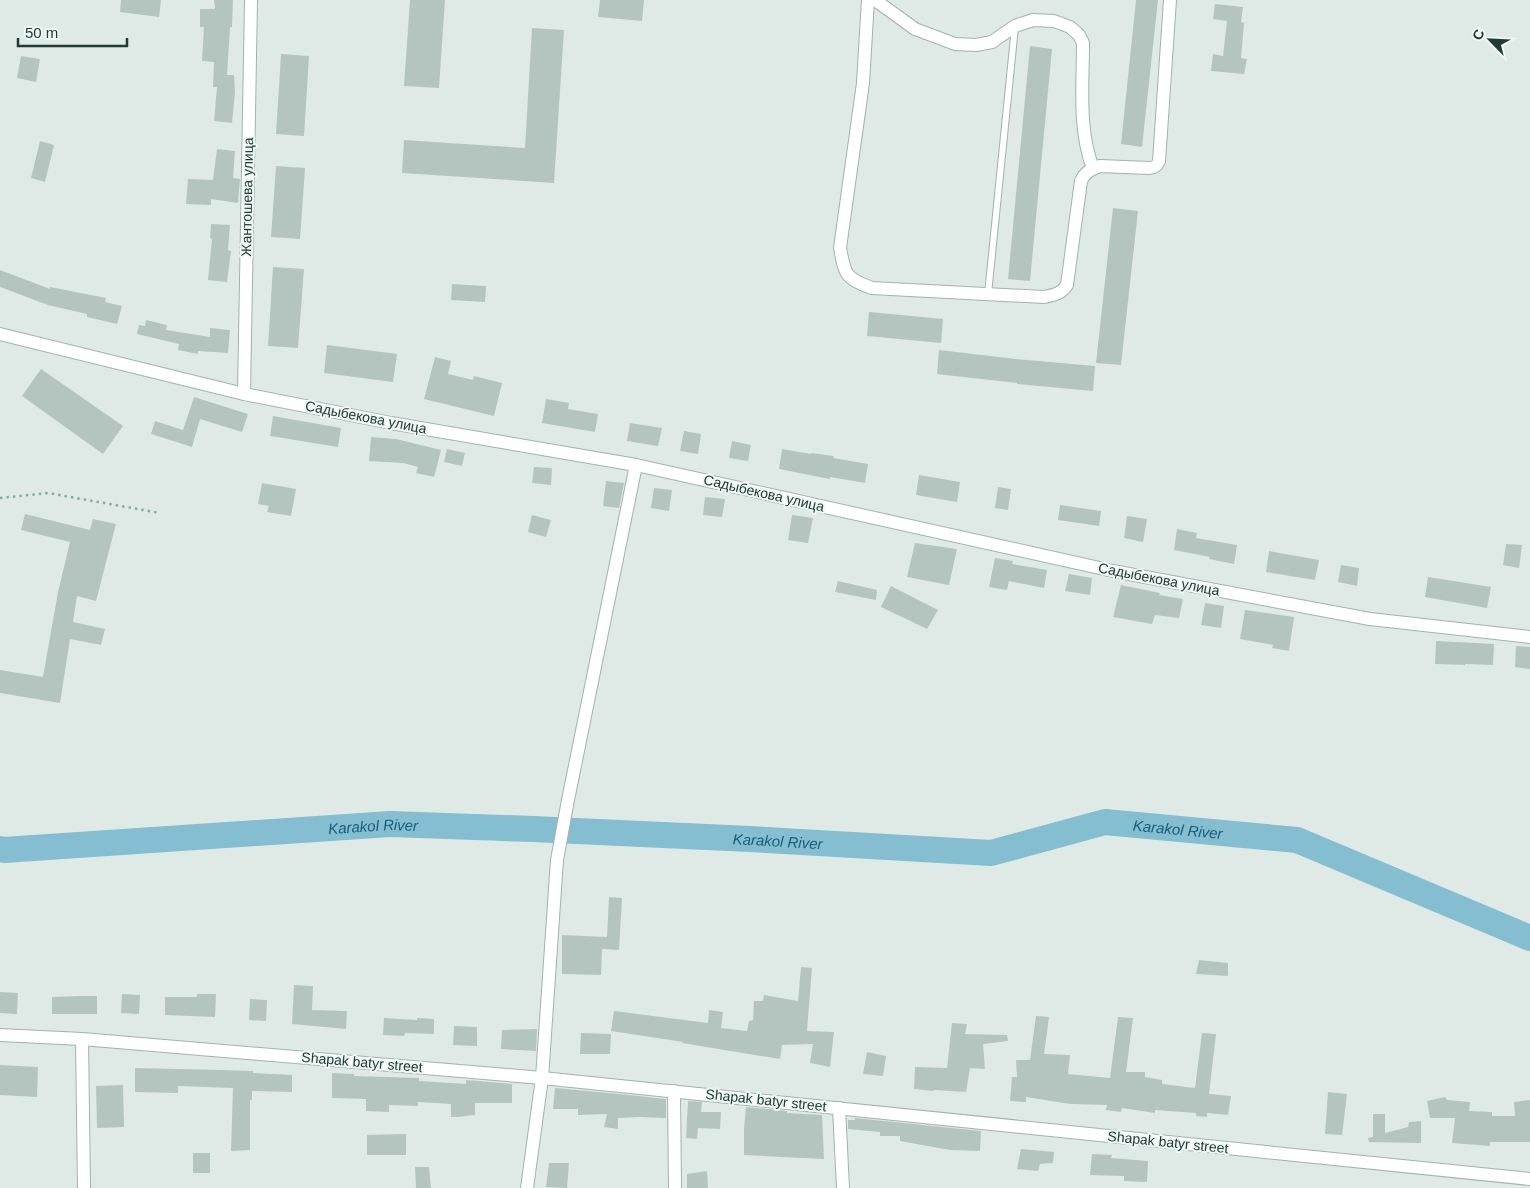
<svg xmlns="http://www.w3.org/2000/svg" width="1530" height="1188" viewBox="0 0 1530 1188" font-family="Helvetica,sans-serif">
<rect width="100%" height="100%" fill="#dfeae6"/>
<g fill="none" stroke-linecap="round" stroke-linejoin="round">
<path stroke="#85bdd1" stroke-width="26" id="s1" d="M0,849L4,850L390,824L533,829L750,839L991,853L1105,822L1297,840L1530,938"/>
</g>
<g fill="#b4c5c0">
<polygon points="121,0 161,0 159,17 120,12"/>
<polygon points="214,0 233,0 232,27 230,27 227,75 234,75 235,92 232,123 214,121 217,87 213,87 214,62 202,61 204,27 200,27 200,9 215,9"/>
<polygon points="410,0 445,0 439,88 404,86"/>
<polygon points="600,0 644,0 642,21 598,17"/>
<polygon points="1136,0 1158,0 1142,147 1121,144"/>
<polygon points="1215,4 1243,7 1241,22 1244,23 1241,58 1247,59 1244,74 1211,71 1213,54 1223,56 1227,21 1213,19"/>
<polygon points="532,28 564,30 554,183 402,173 404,140 525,148"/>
<polygon points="1030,46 1052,49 1030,281 1008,279"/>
<polygon points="281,54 309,56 304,136 276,134"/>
<polygon points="21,56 40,59 36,82 17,78"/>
<polygon points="40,141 54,145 45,182 31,178"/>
<polygon points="217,149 235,151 233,178 240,179 238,203 211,199 211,205 186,204 188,179 213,180"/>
<polygon points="276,166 305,168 300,239 271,237"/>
<polygon points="1113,208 1138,211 1121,365 1096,363"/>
<polygon points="211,224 230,225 228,250 231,251 227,282 208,280 212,239 210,238"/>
<polygon points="273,267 304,269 298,348 268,346"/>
<polygon points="0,270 50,289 50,287 106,298 105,302 122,306 117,324 87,317 87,314 48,305 0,287"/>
<polygon points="452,284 486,286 485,302 451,300"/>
<polygon points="869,312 943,319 941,343 867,336"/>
<polygon points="146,320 167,325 166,330 210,337 210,328 230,330 228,353 198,351 198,354 178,350 179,344 137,334 139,325 145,326"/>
<polygon points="327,345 397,354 393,382 324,373"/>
<polygon points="939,350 1016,359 1095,366 1093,391 1017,384 1017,383 937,374"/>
<polygon points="435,357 451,361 448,374 473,380 474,376 502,383 494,416 424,399"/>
<polygon points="41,369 123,426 103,454 22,396"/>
<polygon points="194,397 248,414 242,432 200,419 192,447 151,434 155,421 183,430"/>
<polygon points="546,399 569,403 568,409 598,414 595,432 542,423"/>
<polygon points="273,416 341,428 338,447 270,436"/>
<polygon points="630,423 662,428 658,446 627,441"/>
<polygon points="684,431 701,434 698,454 680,451"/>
<polygon points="371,437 396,439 441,450 434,477 416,473 418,467 403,463 369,461"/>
<polygon points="732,441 751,445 748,461 729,458"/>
<polygon points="447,449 465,453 462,466 444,462"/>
<polygon points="782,449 811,454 811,453 834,456 833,458 868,464 865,483 830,477 830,479 779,469"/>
<polygon points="534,467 552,468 551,485 532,483"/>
<polygon points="919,475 960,482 957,502 916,495"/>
<polygon points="606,481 624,483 619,508 603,506"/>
<polygon points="262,483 296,489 291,516 267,512 269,506 258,504"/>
<polygon points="998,487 1011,489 1008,510 995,508"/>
<polygon points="654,488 672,490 669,511 651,508"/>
<polygon points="705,497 725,499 722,517 703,515"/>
<polygon points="1060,505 1101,511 1099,526 1058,520"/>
<polygon points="25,514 90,530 93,519 116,524 96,601 77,596 73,622 105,629 101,645 70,639 60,703 0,693 0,670 43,677 58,592 70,542 21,530"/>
<polygon points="532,515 551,520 546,537 528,532"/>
<polygon points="792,515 813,518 808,543 788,540"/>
<polygon points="1127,516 1147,519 1143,542 1124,538"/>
<polygon points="1177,529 1197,533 1196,538 1237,545 1234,564 1209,559 1210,557 1174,550"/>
<polygon points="915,543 957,549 949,585 907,577"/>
<polygon points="1506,544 1522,545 1519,568 1503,565"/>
<polygon points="1269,551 1319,560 1315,580 1266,572"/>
<polygon points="995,558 1013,561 1012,564 1047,570 1044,588 1009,581 1007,590 989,587"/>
<polygon points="1341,565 1359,568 1357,586 1338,582"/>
<polygon points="1069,574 1092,578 1090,595 1065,591"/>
<polygon points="1428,577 1491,587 1487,608 1425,597"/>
<polygon points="838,581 877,590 876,600 835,592"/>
<polygon points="1121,585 1160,593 1159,595 1183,599 1179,618 1155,615 1152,624 1113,617"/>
<polygon points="891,586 938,610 927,629 881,607"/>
<polygon points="1205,603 1224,606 1221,628 1201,625"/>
<polygon points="1245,610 1294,617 1289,651 1272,648 1273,645 1240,639"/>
<polygon points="1436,641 1494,644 1493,665 1465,664 1465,665 1435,664"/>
<polygon points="1516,646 1530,647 1530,669 1515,667"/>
<polygon points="609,897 622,898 619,950 602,949 601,975 562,974 562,935 607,937"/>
<polygon points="1199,960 1228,963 1228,976 1196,974"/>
<polygon points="801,967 812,968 807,1031 834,1032 830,1067 810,1063 813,1044 782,1045 780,1059 682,1043 683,1042 611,1031 614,1011 708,1023 709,1010 723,1012 721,1028 747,1031 749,1021 753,1020 754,1001 763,1001 764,995 798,1001"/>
<polygon points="294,985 313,986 312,1010 347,1011 346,1029 292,1024"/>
<polygon points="0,992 18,993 17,1014 0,1013"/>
<polygon points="122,994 140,995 139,1014 121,1013"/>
<polygon points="197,994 216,994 215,1017 165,1015 165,997 197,997"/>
<polygon points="80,996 97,996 97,1014 52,1014 52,997"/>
<polygon points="250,999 267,1000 266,1021 249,1020"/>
<polygon points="1036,1016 1049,1017 1044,1054 1070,1055 1068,1074 1110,1078 1118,1017 1133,1018 1126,1072 1145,1072 1145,1077 1162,1080 1162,1084 1195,1088 1202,1033 1216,1034 1209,1094 1231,1096 1228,1115 1207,1113 1207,1117 1196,1116 1196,1113 1155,1110 1155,1113 1122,1108 1121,1112 1106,1110 1107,1105 1070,1104 1026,1097 1026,1102 1010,1101 1012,1077 1017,1077 1016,1060 1030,1060"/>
<polygon points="384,1018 417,1020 417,1018 434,1019 434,1034 405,1033 404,1036 383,1035"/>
<polygon points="952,1023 967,1024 965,1034 1007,1035 1008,1041 983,1044 985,1069 970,1068 966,1092 934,1090 933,1091 914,1089 915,1067 947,1068"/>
<polygon points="454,1026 477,1027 477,1046 453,1045"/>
<polygon points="537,1029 536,1051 501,1049 502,1030"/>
<polygon points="581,1033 611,1034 610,1054 580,1054"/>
<polygon points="867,1052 886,1056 883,1076 863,1074"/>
<polygon points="0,1065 38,1067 37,1097 0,1095"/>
<polygon points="135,1068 221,1070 253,1071 253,1073 292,1075 292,1092 252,1091 252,1100 250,1100 250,1150 231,1151 233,1088 178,1086 178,1093 135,1092"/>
<polygon points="332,1073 354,1074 354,1076 419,1078 419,1081 466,1084 466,1080 512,1084 512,1103 475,1103 475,1115 458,1117 451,1117 451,1104 418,1102 418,1106 389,1105 389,1112 366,1111 366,1099 332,1098"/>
<polygon points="123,1085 124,1127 97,1128 96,1086"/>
<polygon points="555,1088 609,1093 609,1094 610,1093 666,1099 666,1118 641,1117 618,1118 618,1129 604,1127 607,1114 578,1115 578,1109 553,1109"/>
<polygon points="1328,1092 1347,1094 1342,1135 1325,1134"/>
<polygon points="1445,1097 1447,1100 1470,1102 1469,1111 1492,1112 1492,1116 1515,1116 1514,1102 1530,1100 1530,1142 1490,1142 1490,1146 1452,1143 1455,1118 1430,1118 1427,1101"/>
<polygon points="688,1101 702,1102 701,1112 721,1112 720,1129 698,1128 697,1139 686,1138"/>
<polygon points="746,1107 787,1111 787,1113 822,1115 824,1159 744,1155 744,1129"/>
<polygon points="1373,1114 1385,1114 1385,1133 1408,1127 1409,1122 1421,1121 1421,1143 1369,1142 1368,1138 1373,1137"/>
<polygon points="855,1118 981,1131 980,1151 950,1150 900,1141 900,1136 880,1136 880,1132 848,1129 848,1120 855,1120"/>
<polygon points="406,1134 406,1155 367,1155 367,1135"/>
<polygon points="1021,1149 1054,1152 1053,1163 1040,1164 1038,1171 1017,1169"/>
<rect x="193" y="1153" width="17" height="20"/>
<polygon points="1092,1154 1112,1155 1111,1158 1148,1161 1147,1182 1124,1181 1124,1176 1090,1175"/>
<polygon points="549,1163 569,1163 567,1188 546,1187"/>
<polygon points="415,1167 429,1167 431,1188 416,1188"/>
<polygon points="707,1171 708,1188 687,1188 687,1174"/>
</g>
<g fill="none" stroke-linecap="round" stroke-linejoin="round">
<defs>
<polyline id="service" points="988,294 1015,27"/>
<g id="minor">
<path d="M868,0L863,83L840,248C845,275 845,278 872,288L1044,297C1054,295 1061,294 1067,285L1081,181C1085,172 1091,169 1100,166L1149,168C1155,168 1157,166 1159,161L1170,0"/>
<path d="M875,0L915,29L955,44L976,45L992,42L1015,26L1033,20L1054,21L1070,27L1079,35L1083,43C1083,83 1078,131 1093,168"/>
<polyline points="0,334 244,394 391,423 636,465 1113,571 1370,619 1530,637"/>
<polyline points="244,394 251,0"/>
<polyline points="0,1035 82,1039 542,1078 1530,1179"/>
<polyline points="82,1039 84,1188"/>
<polyline points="674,1091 675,1188"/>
<polyline points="839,1108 843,1188"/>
<polyline points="527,1188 542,1078 557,860 568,800 636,465"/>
</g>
</defs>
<use href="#service" stroke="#a2b2ae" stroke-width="8"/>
<use href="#minor" stroke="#a2b2ae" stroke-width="14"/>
<polyline stroke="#7eafa5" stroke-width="2.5" stroke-dasharray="2.5 4" stroke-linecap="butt" points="0,498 48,493 160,513"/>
<use href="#service" stroke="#fff" stroke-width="6"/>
<use href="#minor" stroke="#fff" stroke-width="12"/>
</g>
<g text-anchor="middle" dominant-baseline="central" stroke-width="4" stroke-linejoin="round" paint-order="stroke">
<g font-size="14" fill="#203a36" stroke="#eff7f4">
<text transform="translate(247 197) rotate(-89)">Жантошева улица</text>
<text transform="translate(366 417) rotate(11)">Садыбекова улица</text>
<text transform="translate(764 493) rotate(13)">Садыбекова улица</text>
<text transform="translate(1159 579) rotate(11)">Садыбекова улица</text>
<text transform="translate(362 1062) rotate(5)">Shapak batyr street</text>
<text transform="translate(766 1100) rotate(6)">Shapak batyr street</text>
<text transform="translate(1168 1142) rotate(6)">Shapak batyr street</text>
</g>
<g font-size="15" font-style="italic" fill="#195d77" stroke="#eff7f4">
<text stroke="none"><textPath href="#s1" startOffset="374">Karakol River</textPath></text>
<text stroke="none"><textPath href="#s1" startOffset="1184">Karakol River</textPath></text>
<text stroke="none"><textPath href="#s1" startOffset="779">Karakol River</textPath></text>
</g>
</g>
<g transform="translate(1490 40) rotate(294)" stroke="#eff7f4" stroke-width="4" paint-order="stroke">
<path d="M0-4L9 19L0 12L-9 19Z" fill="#203a36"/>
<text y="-8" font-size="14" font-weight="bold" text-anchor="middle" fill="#203a36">С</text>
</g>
<path d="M18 38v8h109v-8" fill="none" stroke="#203a36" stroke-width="2.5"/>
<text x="25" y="38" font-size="15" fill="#203a36" stroke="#eff7f4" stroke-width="4" paint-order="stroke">50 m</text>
</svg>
